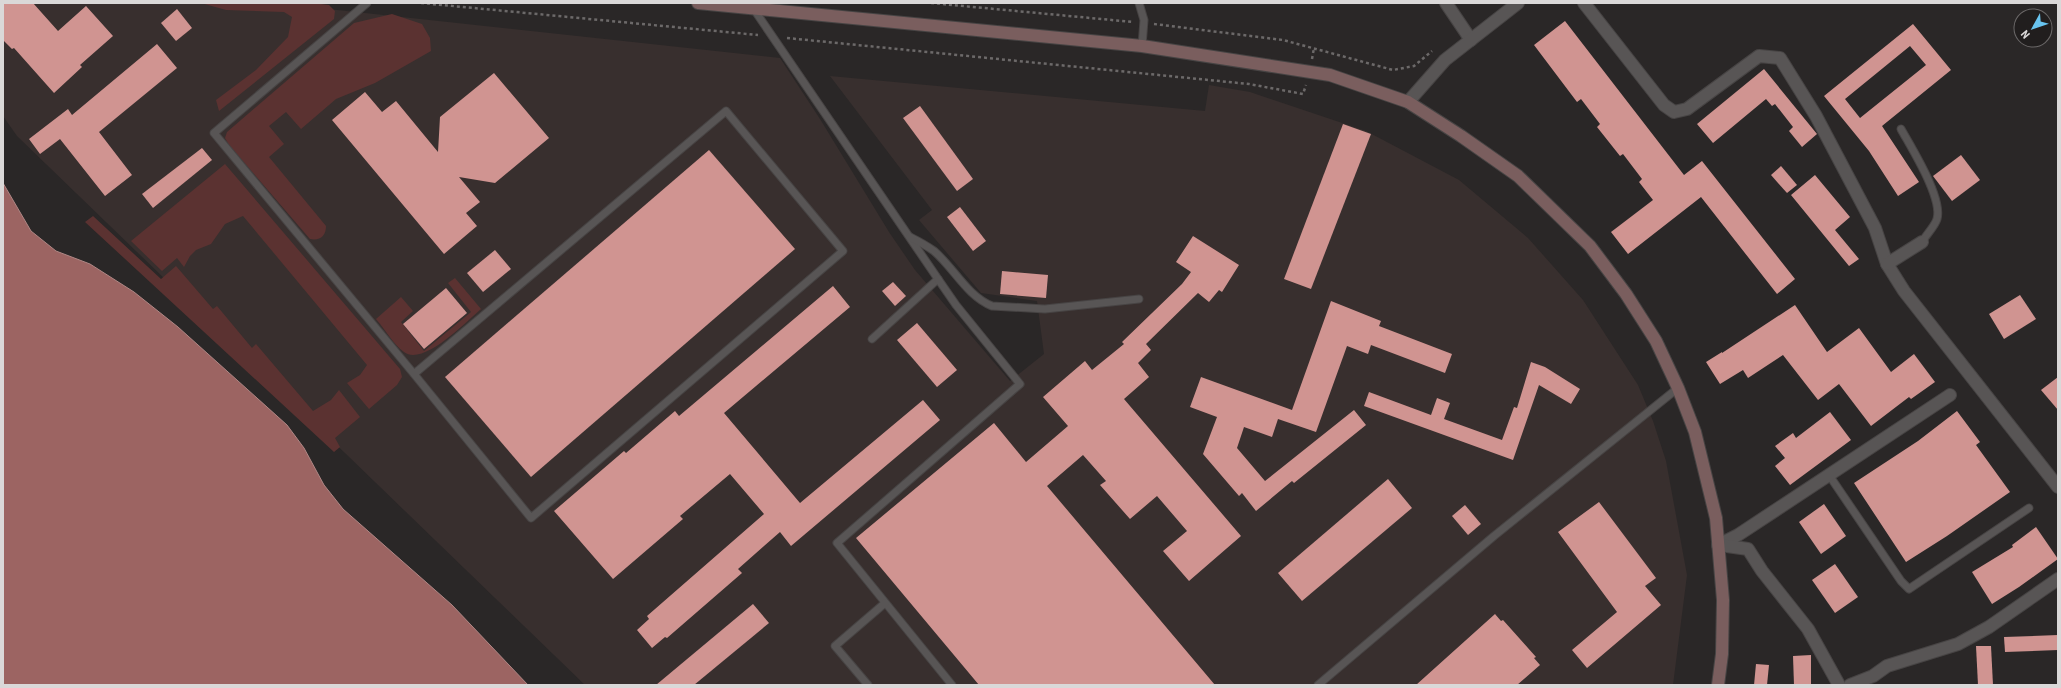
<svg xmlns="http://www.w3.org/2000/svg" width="2061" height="688" viewBox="0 0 2061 688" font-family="'Roboto Condensed',sans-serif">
<rect width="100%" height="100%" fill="#2a2727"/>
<polygon fill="#382f2e" points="3,3 273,3 780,58 820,119 889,232 915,270 1010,381 1044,354 1037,301 981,293 919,220 932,210 830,76 1205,111 1209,85 1250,92 1366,131 1459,180 1528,238 1583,300 1638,385 1653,421 1666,461 1687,575 1673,685 585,685 17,136 3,116"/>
<g fill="#5b3231">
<polygon points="201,3 314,3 329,5 335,11 334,19 219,111 216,100 256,70 288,37 292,17 284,12 226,10"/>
<path d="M392,14L422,24L430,38L431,51L375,83L336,99L301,129L286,112L269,126L284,144L269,157L326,226C326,236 320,241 310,239L229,145L225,138L227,132L354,23Z"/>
<polygon points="225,164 400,369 402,377 397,385 369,409 347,383 360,375 367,365 243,216 225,224 211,244 196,250 190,256 184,267 177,258 162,271 131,241"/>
<polygon points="93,216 161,279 176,266 213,309 217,306 252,348 256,344 313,411 331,400 339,390 360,417 335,438 340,447 334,452 85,222"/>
<path d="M455,278L481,309C467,321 423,367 404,352C393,344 385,329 376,319L401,297L413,311L401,322L424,351L471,312L448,283Z"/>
</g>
<polygon fill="#9c6462" stroke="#af8785" points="3,183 31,231 56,251 90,264 134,292 178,327 287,425 304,448 324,485 343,509 452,605 528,685 3,685"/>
<g fill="#d09491" fill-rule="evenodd">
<polygon points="3,3 33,3 58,31 86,6 113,36 80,65 82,67 54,93 14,48 12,49 3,40"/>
<polygon points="177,9 192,28 176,41 161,23"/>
<polygon points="1565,21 1684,175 1702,161 1795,279 1777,294 1701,197 1628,254 1611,232 1653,200 1639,182 1642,179 1623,154 1620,156 1597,127 1600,124 1581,99 1577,102 1534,45"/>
<path d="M1913,24L1951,70L1882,126L1919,182L1898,196L1869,151L1824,96ZM1910,46L1926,65L1860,118L1845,99Z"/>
<polygon points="157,44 177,68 99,132 132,175 105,196 60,139 40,154 29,139 68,109 72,115"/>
<polygon points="1764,69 1817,134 1802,147 1789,131 1793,127 1775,104 1772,106 1766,99 1713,143 1697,124"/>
<polygon points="494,73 549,138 495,183 459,177 480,202 466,213 477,226 444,254 332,120 365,92 382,112 396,101 438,152 440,117"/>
<polygon points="920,106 973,179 957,191 903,118"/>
<polygon points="1343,124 1371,134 1311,289 1284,279"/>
<polygon points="202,148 212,160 153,208 142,194"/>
<polygon points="709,150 795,249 531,477 445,377"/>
<polygon points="1961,155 1980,180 1952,201 1933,176"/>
<polygon points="1781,166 1797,185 1787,193 1771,175"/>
<polygon points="1815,175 1850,217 1835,230 1859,259 1849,266 1791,195"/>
<polygon points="960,207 986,241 973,251 947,217"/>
<polygon points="1193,236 1239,265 1222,292 1219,290 1209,302 1198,293 1146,344 1151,350 1138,363 1149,377 1124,399 1241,536 1189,581 1163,551 1187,531 1157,496 1130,519 1100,485 1106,481 1083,455 1047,486 1215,685 979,685 856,538 994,423 1026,462 1068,426 1043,397 1085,361 1092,370 1124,344 1122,342 1182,284 1191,272 1176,262"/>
<polygon points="495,250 511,269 483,292 467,273"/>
<polygon points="1002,271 1048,275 1046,298 1000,294"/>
<polygon points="893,282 906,296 895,306 882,291"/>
<polygon points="833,286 850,307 724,413 800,503 923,400 940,420 791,546 780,532 738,569 742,573 667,638 665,637 652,648 637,630 649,619 647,616 764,514 730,474 680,516 683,519 613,579 554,511 624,451 626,453 675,411 679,416"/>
<polygon points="446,288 467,313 424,349 403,324"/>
<polygon points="2020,295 2036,319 2004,339 1989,314"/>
<polygon points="1331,301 1381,321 1379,326 1452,354 1445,373 1371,345 1368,354 1347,346 1316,432 1278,419 1272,437 1244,427 1237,448 1265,481 1354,410 1366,425 1294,483 1292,481 1256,511 1242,493 1239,496 1203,454 1217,417 1190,407 1201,377 1292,410"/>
<polygon points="1795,305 1827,352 1859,328 1891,372 1914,354 1935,382 1911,399 1909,397 1871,426 1839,384 1818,400 1783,355 1748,378 1743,370 1720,384 1706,362 1722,352 1722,353"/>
<polygon points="917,323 957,370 937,387 897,340"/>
<polygon points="1531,362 1545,367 1580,389 1571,404 1539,385 1513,460 1364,406 1369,392 1431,415 1437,398 1450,403 1444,419 1502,440 1514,407 1517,408"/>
<polygon points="2058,377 2058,410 2041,390"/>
<polygon points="1957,411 1980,442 1976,445 2010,492 1947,536 1906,562 1854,483 1918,441"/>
<polygon points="1830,412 1851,440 1790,485 1775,466 1785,458 1775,446 1793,433 1796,438"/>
<polygon points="1388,479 1412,508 1302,601 1278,573"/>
<polygon points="1599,502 1656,578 1645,586 1661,605 1587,668 1572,650 1617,612 1558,532"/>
<polygon points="1824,504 1846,536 1821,554 1799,522"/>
<polygon points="1465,505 1481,524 1468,535 1452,516"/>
<polygon points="2036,527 2058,559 2019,587 1992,604 1972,572 2013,547 2012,545"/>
<polygon points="1835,564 1858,597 1835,613 1812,580"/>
<polygon points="753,604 769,623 694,685 656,685"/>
<polygon points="1495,614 1501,621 1503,620 1536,657 1534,658 1540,665 1517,685 1416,685"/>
<polygon points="2058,635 2058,650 2005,652 2004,637"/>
<polygon points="1976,646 1991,646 1993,685 1978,685"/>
<polygon points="1811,655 1811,685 1794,685 1793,656"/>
<polygon points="1756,664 1769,665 1767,685 1754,685"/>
</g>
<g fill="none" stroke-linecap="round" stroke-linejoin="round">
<defs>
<g id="service">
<polyline points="367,3 214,133 414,374 531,518 843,251 726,111 414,374"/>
<polyline points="1139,3 1144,20 1142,46"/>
<polyline points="753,8 938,279 872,339"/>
<path d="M1901,129C1912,149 1943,198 1937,219C1935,226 1926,235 1922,242"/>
<path d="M910,237C918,241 927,246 934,251C954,268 967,296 992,306L1045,309L1139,299"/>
<polyline points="938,279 956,305 1020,384 837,543 952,685"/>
<polyline points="1829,475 1901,581 1909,589 2029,508"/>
<polyline points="868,685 835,646 885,603"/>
<polyline points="1318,685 1494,536 1678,388"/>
</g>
<g id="minor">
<polyline points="1446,3 1471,40"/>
<polyline points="1584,3 1664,105 1674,112 1687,109 1759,56 1780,58 1816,116 1875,228 1887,264 1904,291 2058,487"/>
<polyline points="1887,264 1922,242"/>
<polyline points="1718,545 1738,535 1950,395"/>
<polyline points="1720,545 1748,549 1762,571 1808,629 1839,685"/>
<polyline points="1850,685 1873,676 1887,666 1958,644 1989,627 2058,579"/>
</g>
<polyline id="tertiary" points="1408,102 1445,60 1518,3"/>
<polyline id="secondary" points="698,3 1142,46 1330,75 1408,102 1461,136 1518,176 1590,246 1626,294 1656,341 1678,388 1695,432 1716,518 1723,600 1722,654 1718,685"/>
</defs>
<use href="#service" stroke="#474444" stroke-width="9"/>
<use href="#minor" stroke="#474444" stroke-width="14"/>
<use href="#tertiary" stroke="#474444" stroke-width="14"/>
<use href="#secondary" stroke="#474444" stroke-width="14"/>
<g stroke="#6c6969" stroke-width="2.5" stroke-dasharray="3 3" stroke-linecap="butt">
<polyline points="421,3 758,35"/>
<polyline points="931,3 1133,22"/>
<polyline points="1154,24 1283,40 1393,70 1414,66 1432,51"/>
<polyline points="787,38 1249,84 1303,94 1306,85"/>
<polyline points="1312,59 1314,48"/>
</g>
<use href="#service" stroke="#585555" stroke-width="7"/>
<use href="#minor" stroke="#585555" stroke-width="12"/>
<use href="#tertiary" stroke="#585555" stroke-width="12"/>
<use href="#secondary" stroke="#7a5e5e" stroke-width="12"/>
</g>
<rect width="2061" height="688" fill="none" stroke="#dad8d8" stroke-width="8"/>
<g transform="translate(2033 28) rotate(230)"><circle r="19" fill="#211e1e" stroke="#6b6868"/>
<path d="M0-3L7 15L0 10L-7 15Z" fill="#68c4f0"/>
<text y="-6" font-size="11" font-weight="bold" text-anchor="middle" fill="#dad8d8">N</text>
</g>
</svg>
